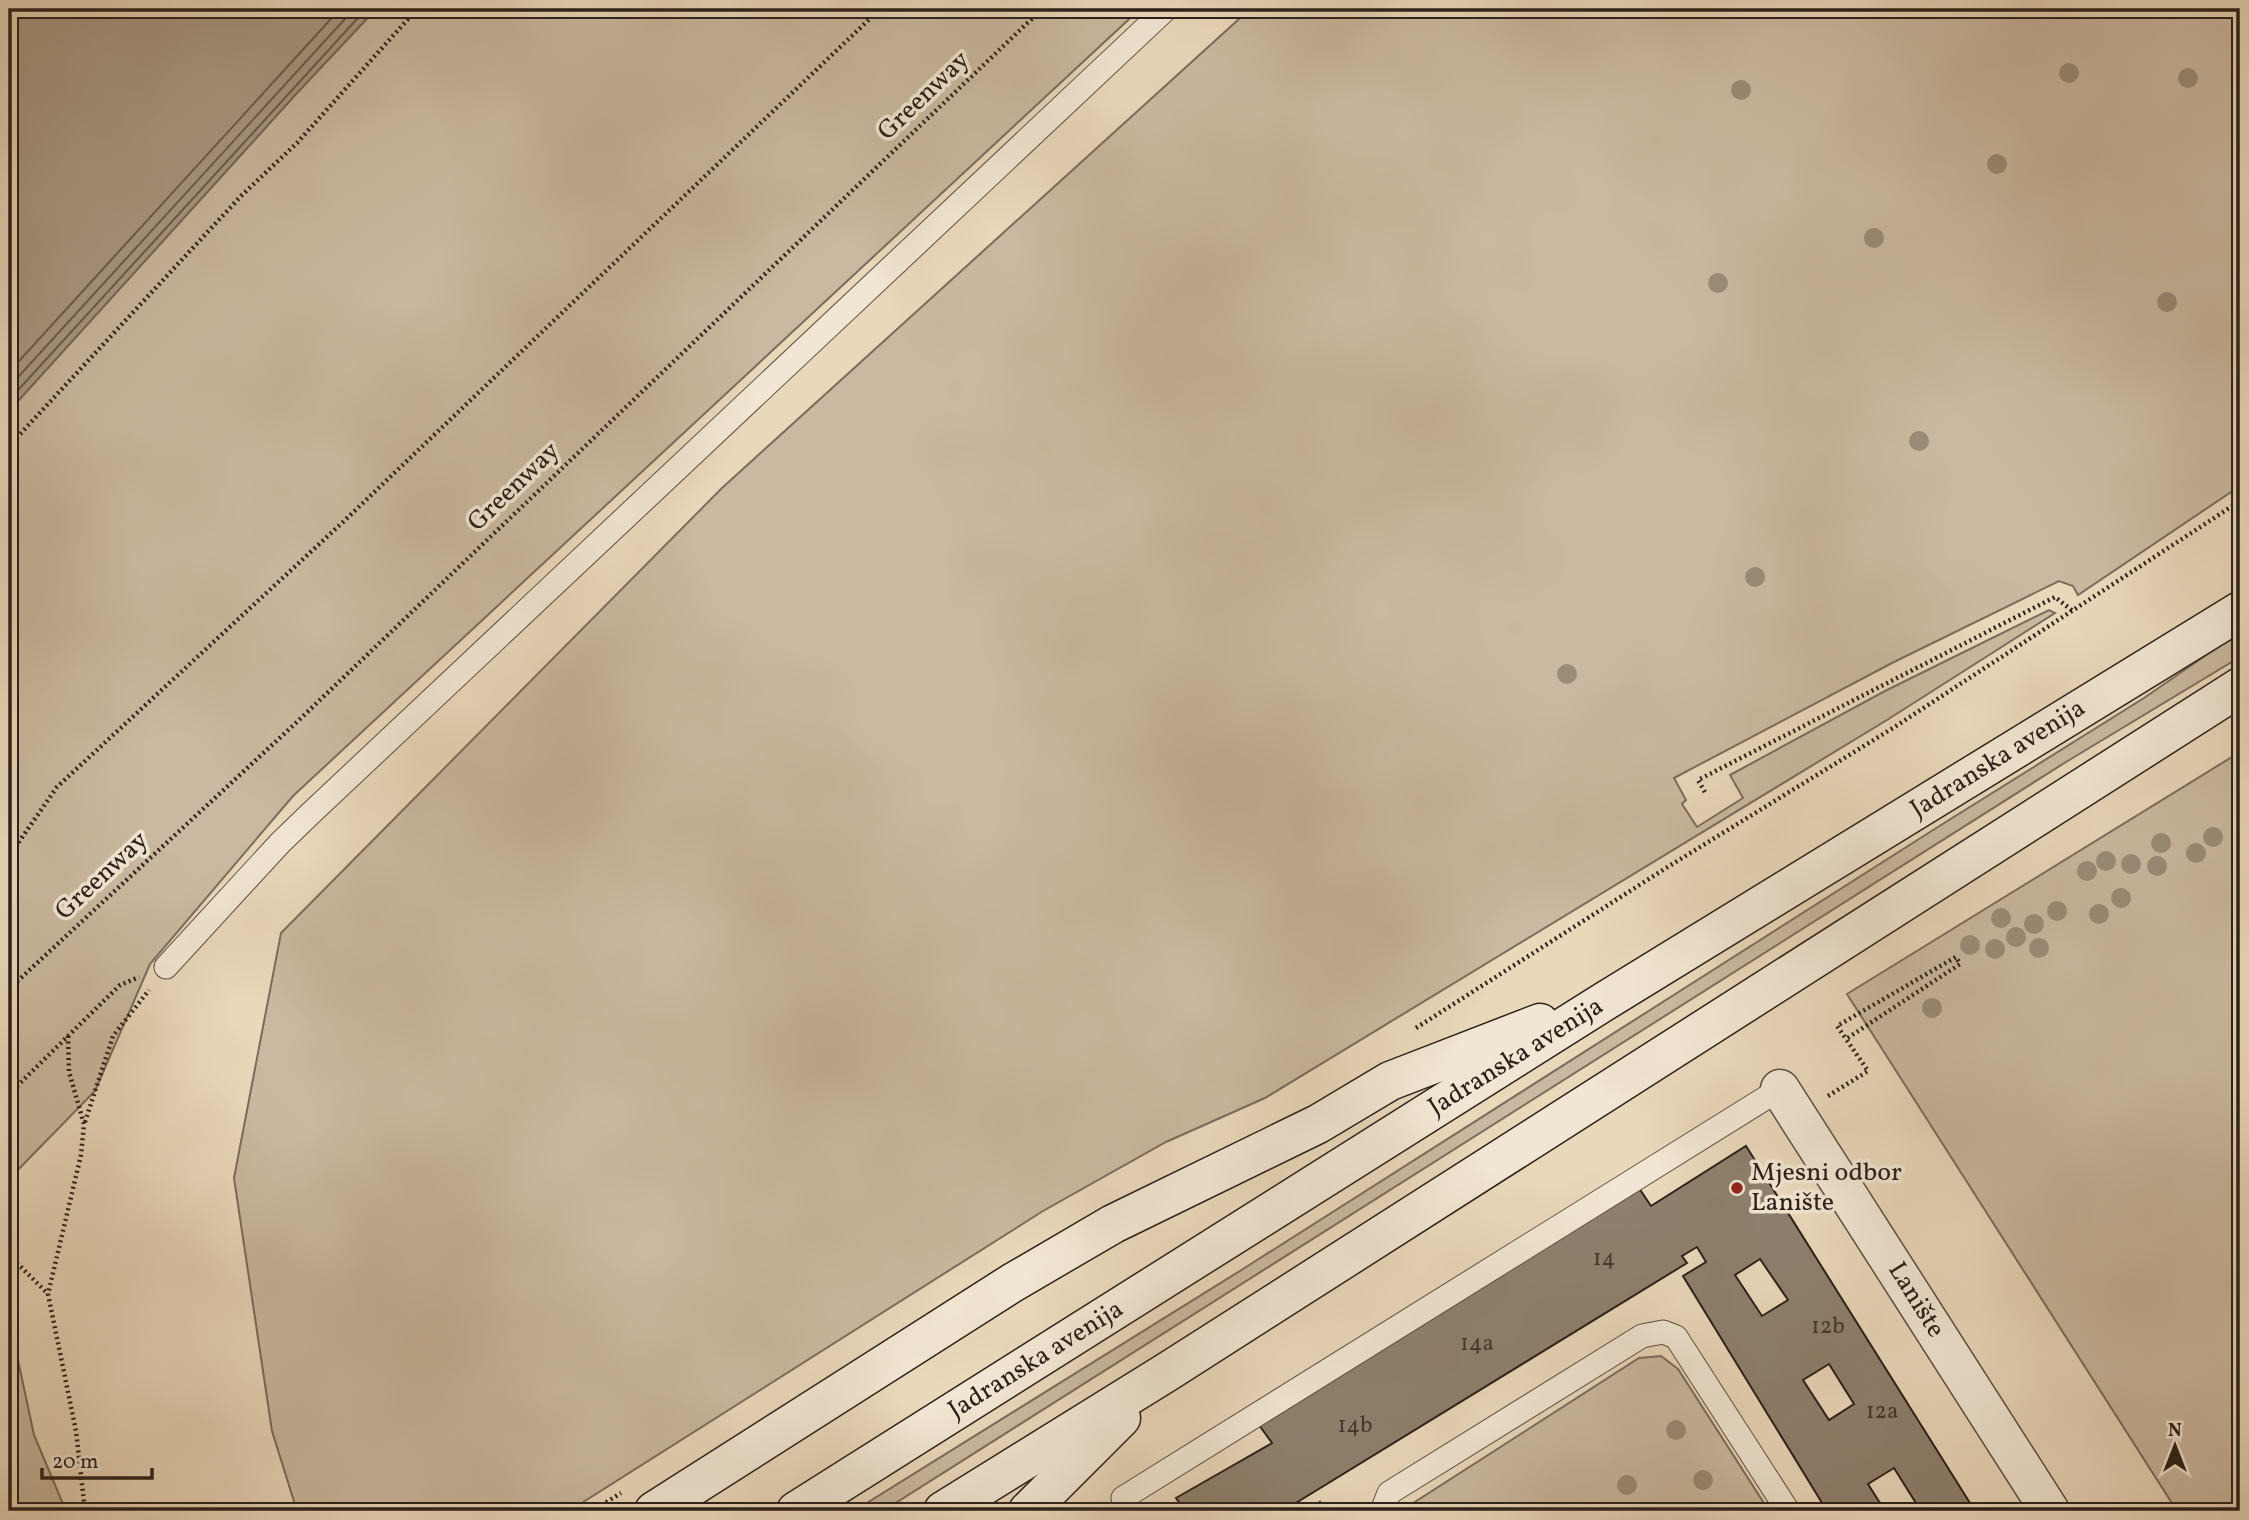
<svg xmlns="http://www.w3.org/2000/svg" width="2249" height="1520" viewBox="0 0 2249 1520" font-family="Vollkorn,serif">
<rect width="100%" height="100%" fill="#ead8bb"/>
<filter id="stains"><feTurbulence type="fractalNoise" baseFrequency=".00286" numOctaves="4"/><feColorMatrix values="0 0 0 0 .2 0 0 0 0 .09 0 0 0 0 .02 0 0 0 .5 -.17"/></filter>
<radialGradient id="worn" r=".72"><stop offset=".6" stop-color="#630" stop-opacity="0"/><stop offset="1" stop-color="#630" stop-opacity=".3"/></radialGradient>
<g fill="#cab9a0" stroke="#7a6c5d" stroke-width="2">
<polygon points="376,9 1140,9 293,796 150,964 95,1091 9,1179 9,411 296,94"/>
<polygon points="1250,9 2240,9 2240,486 2078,595 2073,586 2059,581 1892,663 1674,778 1686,800 1682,804 1697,827 1743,798 1730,775 1885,691 2049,610 2055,613 1887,720 1265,1098 1166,1142 1043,1211 569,1511 297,1511 272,1431 234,1178 281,933 722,488"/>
<polygon points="2240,634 2240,657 2066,762 883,1511 854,1511 1243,1269 1941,825 2144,698 2215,649"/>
<polygon points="2240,752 2240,1511 2177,1511 1847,994"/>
<polygon points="9,1318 34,1435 66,1511 9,1511"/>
<polygon points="1661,1356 1678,1369 1769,1511 1407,1511 1407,1507 1639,1358"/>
</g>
<polygon fill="#a99984" stroke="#77695a" stroke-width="2" points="9,9 376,9 296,94 9,411"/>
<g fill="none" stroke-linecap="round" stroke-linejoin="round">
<g stroke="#6a5c4f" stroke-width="2">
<polyline points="9,372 340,9"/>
<polyline points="9,387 354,9"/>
<polyline points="9,400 366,9"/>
</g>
</g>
<g fill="#8e806e" stroke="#2b201a" stroke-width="2" fill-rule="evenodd">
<path d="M1746,1146L1975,1511H1914L1919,1508L1894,1468L1868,1484L1885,1511H1827L1683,1276L1706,1262L1697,1247L1682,1256L1687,1263L1291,1506L1294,1511H1185L1176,1498L1272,1443L1259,1425L1639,1188L1651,1206ZM1760,1259L1788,1300L1762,1316L1735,1275ZM1829,1364L1854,1404L1829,1420L1803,1380Z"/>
<polygon points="1320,1502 1325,1511 1306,1511"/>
</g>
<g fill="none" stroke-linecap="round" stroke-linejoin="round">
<defs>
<g id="service">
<polyline points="166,967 280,843 310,814 1166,9"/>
<polyline points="1123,1498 1780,1089"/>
<polyline points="1382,1511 1389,1493 1642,1336 1663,1332 1676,1337 1788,1511"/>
</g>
<polyline id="minor" points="1780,1089 2050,1511"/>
<g id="secondary">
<polyline points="654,1511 1012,1283 1113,1224 1318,1124 1390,1081 1540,1023"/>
<polyline points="796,1511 1605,1001 2240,611"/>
<polyline points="943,1511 1167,1372 2240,687"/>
<polyline points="1028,1511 1121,1418"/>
</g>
</defs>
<use href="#service" stroke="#5b4e42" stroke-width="25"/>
<use href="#minor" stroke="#5b4e42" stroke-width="41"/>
<use href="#secondary" stroke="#2b201a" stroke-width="41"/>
<g stroke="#2b201a" stroke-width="4.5" stroke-dasharray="2 3.5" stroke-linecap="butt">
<polyline points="9,446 241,196 297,143 417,9"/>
<polyline points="1705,792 1698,780 2055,597 2074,612"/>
<polyline points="9,856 57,787 343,522 880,9"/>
<polyline points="9,989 299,720 1042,9"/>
<polyline points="1416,1028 1666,868 1893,728 2240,501"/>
<polyline points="68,1036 69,1072 84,1124 81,1155 48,1294 76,1431 85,1511"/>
<polyline points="9,1094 120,985 139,977"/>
<polyline points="1828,1096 1868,1071 1846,1039 1960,964 1956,957 1837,1026 1846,1039"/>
<polyline points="85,1122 113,1036 149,990"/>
<polyline points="9,1255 48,1294"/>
<polyline points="592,1511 621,1493"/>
</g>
<use href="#service" stroke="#f1e6d3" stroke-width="23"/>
<use href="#minor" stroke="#f1e6d3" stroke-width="38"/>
<use href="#secondary" stroke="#f1e6d3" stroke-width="38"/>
</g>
<g fill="#9b8c78">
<circle cx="2069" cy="73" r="10"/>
<circle cx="2188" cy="78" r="10"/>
<circle cx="1741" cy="90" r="10"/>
<circle cx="1997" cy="164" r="10"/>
<circle cx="1874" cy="238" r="10"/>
<circle cx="1718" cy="283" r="10"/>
<circle cx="2167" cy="302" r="10"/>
<circle cx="1919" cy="441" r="10"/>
<circle cx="1755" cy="577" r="10"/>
<circle cx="1567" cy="674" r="10"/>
<circle cx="2213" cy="837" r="10"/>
<circle cx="2161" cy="843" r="10"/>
<circle cx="2196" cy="853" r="10"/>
<circle cx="2106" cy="861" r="10"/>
<circle cx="2131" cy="864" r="10"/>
<circle cx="2157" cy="866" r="10"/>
<circle cx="2087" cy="871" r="10"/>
<circle cx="2121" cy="898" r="10"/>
<circle cx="2057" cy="911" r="10"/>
<circle cx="2099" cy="914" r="10"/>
<circle cx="2001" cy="918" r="10"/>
<circle cx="2034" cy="924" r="10"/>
<circle cx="2016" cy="937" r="10"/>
<circle cx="1970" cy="945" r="10"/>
<circle cx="2039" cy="948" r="10"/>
<circle cx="1995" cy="949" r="10"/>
<circle cx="1932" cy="1008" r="10"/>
<circle cx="1676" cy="1430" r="10"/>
<circle cx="1703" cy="1480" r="10"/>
<circle cx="1627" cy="1485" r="10"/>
</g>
<circle fill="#8f2418" stroke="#f1e6d3" stroke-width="2.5" cx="1737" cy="1188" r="7"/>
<g text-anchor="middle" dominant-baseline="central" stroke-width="7" stroke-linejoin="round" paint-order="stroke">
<g font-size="23" fill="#44382f">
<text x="1604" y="1259">14</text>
<text x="1828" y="1327">12b</text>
<text x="1477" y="1344">14a</text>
<text x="1882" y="1412">12a</text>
<text x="1355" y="1426">14b</text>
</g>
<g font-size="26" fill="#2b201a" stroke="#f1e6d3">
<text transform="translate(924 96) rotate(-44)">Greenway</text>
<text transform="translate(514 487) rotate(-44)">Greenway</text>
<text transform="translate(1998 759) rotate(-32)">Jadranska avenija</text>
<text transform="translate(102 876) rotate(-43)">Greenway</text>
<text transform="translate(1516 1057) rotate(-32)">Jadranska avenija</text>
<text transform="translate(1916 1300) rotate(58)">Lanište</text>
<text transform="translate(1036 1360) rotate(-32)">Jadranska avenija</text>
</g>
<g font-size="26" fill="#2b201a" stroke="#f1e6d3" text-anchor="start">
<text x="1751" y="1173">Mjesni odbor<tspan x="1751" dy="30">Lanište</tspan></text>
</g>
</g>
<rect width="2249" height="1520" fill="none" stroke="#ead8bb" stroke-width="35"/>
<rect x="10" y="10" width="2228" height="1499" fill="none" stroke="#2b201a" stroke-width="3.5"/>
<rect x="18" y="18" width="2214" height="1485" fill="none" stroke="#2b201a" stroke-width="2"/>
<g transform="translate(2175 1446)" stroke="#f1e6d3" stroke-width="5" paint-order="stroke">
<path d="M0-5L12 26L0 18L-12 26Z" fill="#2b201a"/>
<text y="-10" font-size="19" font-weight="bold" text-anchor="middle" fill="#2b201a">N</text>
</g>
<path d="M42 1468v10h110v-10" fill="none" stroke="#2b201a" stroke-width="3.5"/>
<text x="52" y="1468" font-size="21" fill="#2b201a" stroke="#f1e6d3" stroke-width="5" paint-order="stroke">20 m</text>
<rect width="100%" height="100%" filter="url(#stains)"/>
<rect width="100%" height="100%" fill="url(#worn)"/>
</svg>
